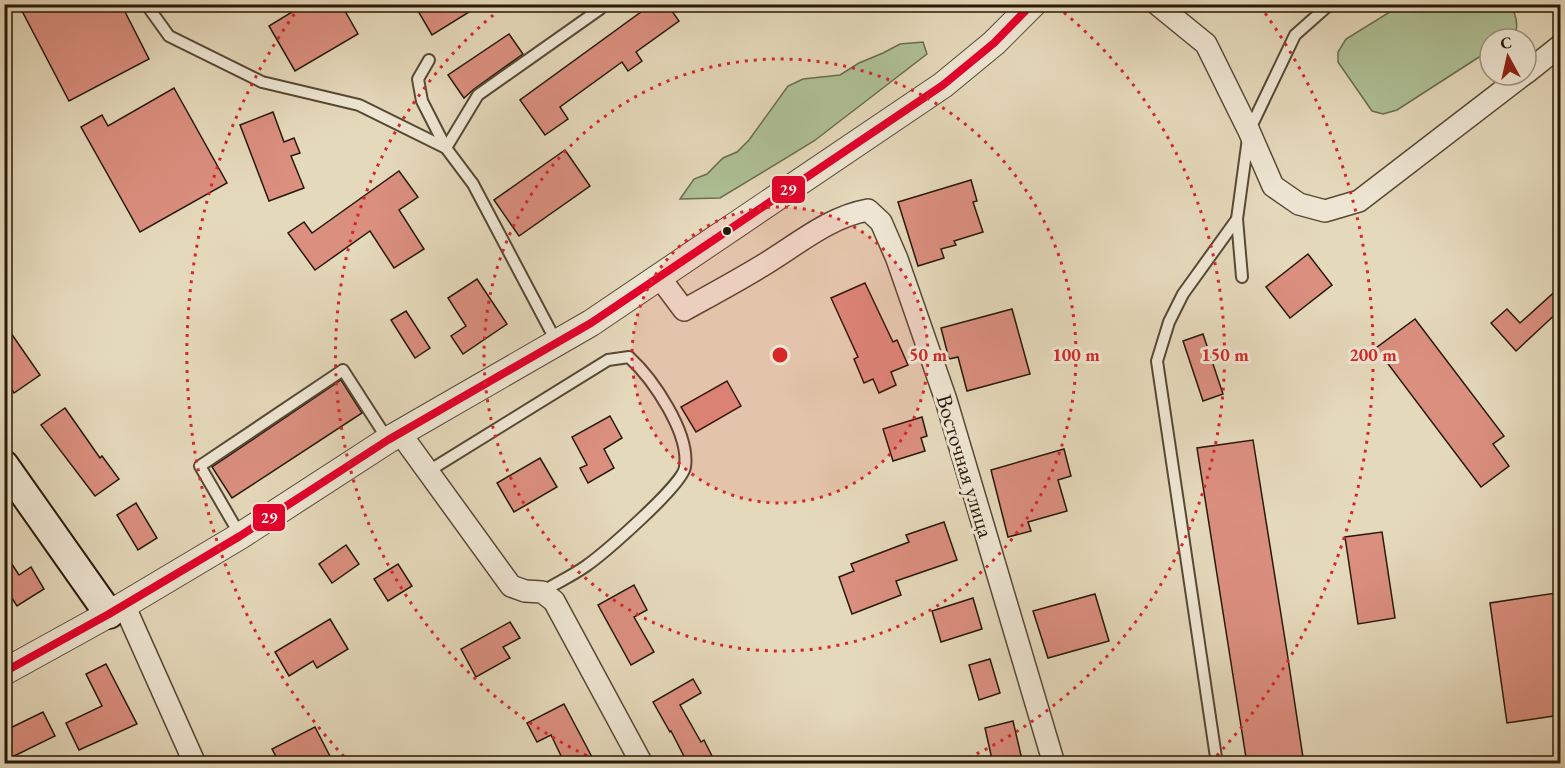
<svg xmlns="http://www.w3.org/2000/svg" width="1565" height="768" viewBox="0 0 1565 768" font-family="'EB Garamond',serif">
<rect width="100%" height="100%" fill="#e5d9bb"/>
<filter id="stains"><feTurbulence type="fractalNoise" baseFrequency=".00333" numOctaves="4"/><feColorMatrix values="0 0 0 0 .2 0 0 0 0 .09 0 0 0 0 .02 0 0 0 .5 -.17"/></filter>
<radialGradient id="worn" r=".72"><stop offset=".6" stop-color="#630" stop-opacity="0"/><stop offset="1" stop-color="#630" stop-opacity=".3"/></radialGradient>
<g fill="#aec095" stroke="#6a6c4e" stroke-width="1.5">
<path d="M1401,5H1510C1516,14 1523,35 1506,39C1501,40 1495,39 1490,39V50L1397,110L1383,114L1372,111L1338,62V52L1346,39Z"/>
<polygon points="923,42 927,54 814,141 720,198 680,199 694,179 707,174 723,158 737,152 749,140 788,86 803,79 840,75 859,63 883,53 900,44"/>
</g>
<g fill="#db8f7f" stroke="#271908" stroke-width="1.5">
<polygon points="30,4 121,4 149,59 69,101 21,9"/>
<polygon points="305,4 341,4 358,34 295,71 269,26"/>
<polygon points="414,4 482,4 432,35"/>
<polygon points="652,4 667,4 679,21 636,52 642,61 628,71 622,62 560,107 568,119 545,135 520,100"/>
<polygon points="509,34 523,54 474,89 464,98 448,75"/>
<polygon points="174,88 227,183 140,232 81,127 102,115 108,126"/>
<polygon points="273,112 284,142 294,138 300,153 291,156 304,188 269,201 240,125"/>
<polygon points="565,150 590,186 519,236 494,200"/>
<polygon points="399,171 418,197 399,210 424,249 394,268 370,231 315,270 288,233 304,222 312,233"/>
<polygon points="971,180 977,201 973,202 983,232 954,241 956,245 941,249 944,258 918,266 898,202"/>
<polygon points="1308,254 1332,285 1290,318 1266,287"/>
<polygon points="477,279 507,324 463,354 451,336 466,326 448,298"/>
<polygon points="865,283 893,342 897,340 908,365 891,372 896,385 879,393 873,379 864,383 854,359 858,357 831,298"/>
<polygon points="1560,287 1560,310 1516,351 1491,323 1507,309 1520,323"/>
<polygon points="1012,309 1030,374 967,391 958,357 949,359 941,328"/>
<polygon points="406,311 430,348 415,358 391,320"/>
<polygon points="1415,319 1504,436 1493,444 1509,466 1481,487 1376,348"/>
<polygon points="4,323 40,375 14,393 4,379"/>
<polygon points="1203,334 1223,394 1203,401 1183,341"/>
<polygon points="341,380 362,413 232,498 212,467"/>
<polygon points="727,381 741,406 696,432 681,407"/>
<polygon points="65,408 100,458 102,456 119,479 95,496 41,425"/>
<polygon points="610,416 622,438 604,449 614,468 588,483 580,468 587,465 572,437"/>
<polygon points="922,417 927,436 921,438 925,451 893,461 883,429"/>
<polygon points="1253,440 1287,652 1304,764 1247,764 1197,448"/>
<polygon points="1064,449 1071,476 1058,480 1067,511 1028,522 1031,531 1008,537 991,470"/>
<polygon points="540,458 557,487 514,512 497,483"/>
<polygon points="136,503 157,538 138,550 117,515"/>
<polygon points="944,522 957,560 896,581 901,595 852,614 839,577 854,571 851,564 909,542 906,535"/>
<polygon points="1382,532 1395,618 1358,624 1345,537"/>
<polygon points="346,545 359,564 332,583 319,564"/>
<polygon points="4,552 19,575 31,567 44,589 17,606 4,586"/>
<polygon points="398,564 412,586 388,601 374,579"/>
<polygon points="634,585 647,610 634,617 654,652 631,665 598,605"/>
<polygon points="1556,593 1560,628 1560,715 1507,723 1490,603"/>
<polygon points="1095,594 1109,641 1048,658 1033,611"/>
<polygon points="973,598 982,629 941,642 932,611"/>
<polygon points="330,619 348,649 317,668 313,661 289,676 275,652"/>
<polygon points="510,622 520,638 503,647 510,658 476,677 461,649"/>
<polygon points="990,659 1000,693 979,700 969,665"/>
<polygon points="106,664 137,724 79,750 66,723 102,706 86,674"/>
<polygon points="693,679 701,693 680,705 701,742 704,740 716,764 688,764 671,731 670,732 653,702"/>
<polygon points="564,704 593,759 584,764 565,764 551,735 537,742 527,723"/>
<polygon points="43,712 55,736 4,761 4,731"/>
<polygon points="1013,721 1023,764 993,764 985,728"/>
<polygon points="315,727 334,764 280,764 272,749"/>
</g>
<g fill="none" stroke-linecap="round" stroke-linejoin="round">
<defs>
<g id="service">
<polyline points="146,4 169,36 262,82 359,105 446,148 473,184 557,343"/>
<polyline points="429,60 418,79 422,101 446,148"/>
<polyline points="446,148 478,95 600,9 602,4"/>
<polyline points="1237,219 1242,277"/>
<path d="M427,472L608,360L629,357C653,379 690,433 685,467C683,485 603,554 586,566C572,576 556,583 542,592"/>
<polyline points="240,535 200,466 343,370 388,440"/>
<polyline points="1217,764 1157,361 1169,322 1183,294 1237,219 1249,131 1295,35 1330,4"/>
</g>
<g id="minor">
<polyline points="1157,4 1206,44 1249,131 1273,186 1299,204 1325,211 1359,201 1523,75"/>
<polyline points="1526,73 1560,46"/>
<path d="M660,278L684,310C711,295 739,280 765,264C798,244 829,217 868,210L881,222L897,259L946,400L1054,764"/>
<polyline points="400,433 511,586 525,591 542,592 554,601 642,764"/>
<polyline points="124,605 195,764"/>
</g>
<polyline id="tertiary" points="4,672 109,614 240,536 388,440 591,323 943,85 994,43 1033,4"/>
<polyline id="secondary" points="4,465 109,614"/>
</defs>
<use href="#service" stroke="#564935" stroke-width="14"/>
<use href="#minor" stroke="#564935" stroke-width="24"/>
<use href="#tertiary" stroke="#564935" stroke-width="28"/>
<use href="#secondary" stroke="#271908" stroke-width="32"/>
<use href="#service" stroke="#eee6d3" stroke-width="10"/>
<use href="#minor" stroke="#eee6d3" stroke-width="21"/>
<use href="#tertiary" stroke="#eee6d3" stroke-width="26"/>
<use href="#secondary" stroke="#eee6d3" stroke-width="28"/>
<defs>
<polyline id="bus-1" points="4,672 109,614 240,536 388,440 591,323 943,85 994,43 1032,4"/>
</defs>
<use href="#bus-1" stroke="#eee6d3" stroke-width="12"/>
<use href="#bus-1" stroke="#e4002b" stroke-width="8"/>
</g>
<circle cx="780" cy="355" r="148" fill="#d62828" fill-opacity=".12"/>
<g fill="none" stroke="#d62828" stroke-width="3" stroke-dasharray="3 6">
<circle cx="780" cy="355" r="148"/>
<circle cx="780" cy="355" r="296"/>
<path d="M603 763A445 445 0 0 1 503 7M1057 7A445 445 0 0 1 957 763"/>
<path d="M350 763A593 593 0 0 1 300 6M1260 6A593 593 0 0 1 1210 763"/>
</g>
<circle fill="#271908" stroke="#eee6d3" stroke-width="2" cx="727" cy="231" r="5"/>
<g text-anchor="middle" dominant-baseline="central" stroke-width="6" stroke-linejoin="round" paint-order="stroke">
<g font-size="22" fill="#271908" stroke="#eee6d3">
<text transform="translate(965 466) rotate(73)">Восточная улица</text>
</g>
</g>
<circle cx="780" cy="355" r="9" fill="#d62828" stroke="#eee6d3" stroke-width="3"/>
<g font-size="18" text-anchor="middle" font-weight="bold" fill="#d62828" stroke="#eee6d3" stroke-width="6" stroke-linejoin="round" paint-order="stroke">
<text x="928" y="361">50 m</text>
<text x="1076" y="361">100 m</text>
<text x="1225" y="361">150 m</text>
<text x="1373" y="361">200 m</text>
</g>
<g stroke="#eee6d3" stroke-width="2">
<rect x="771" y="175" width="35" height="29" rx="6" fill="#e4002b"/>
<rect x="252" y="503" width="34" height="29" rx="6" fill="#e4002b"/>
</g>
<g font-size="16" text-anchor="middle" font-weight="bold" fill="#fff">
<text x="788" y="195">29</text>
<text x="269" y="523">29</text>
</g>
<rect width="1565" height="768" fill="none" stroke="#e5d9bb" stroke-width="24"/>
<rect x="6" y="6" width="1553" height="756" fill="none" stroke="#271908" stroke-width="3"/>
<rect x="12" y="12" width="1541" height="744" fill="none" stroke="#271908" stroke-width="1.5"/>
<g transform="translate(1508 57) rotate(352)"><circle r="28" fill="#eee6d3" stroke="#9e9482" stroke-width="1.5"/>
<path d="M0-4.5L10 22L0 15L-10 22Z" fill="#8f2418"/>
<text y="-9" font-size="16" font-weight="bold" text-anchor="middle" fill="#271908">С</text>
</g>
<rect width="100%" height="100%" filter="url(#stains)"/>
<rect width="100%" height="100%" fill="url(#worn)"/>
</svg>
